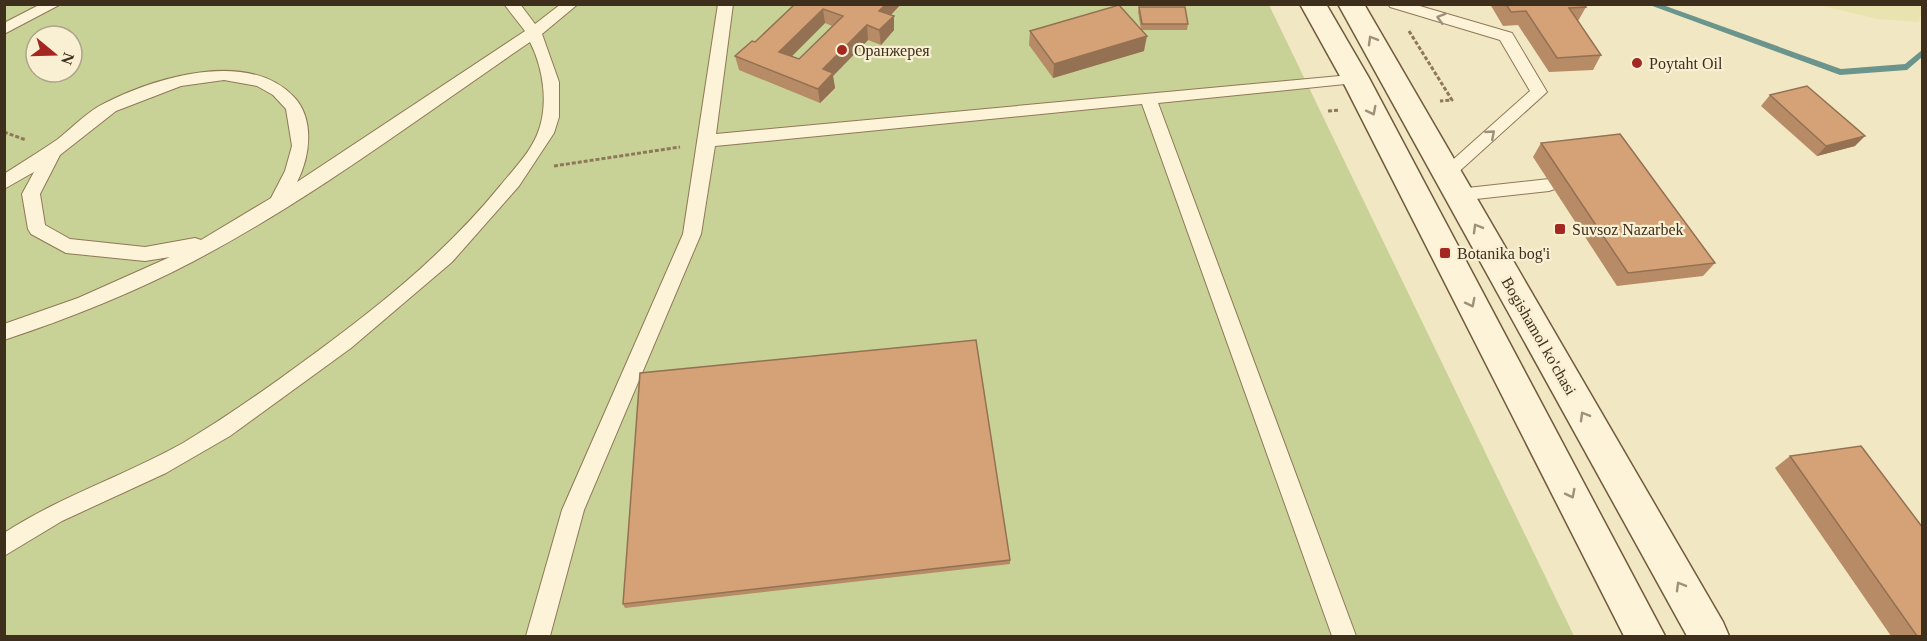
<svg xmlns="http://www.w3.org/2000/svg" width="1927" height="641" viewBox="0 0 1927 641" font-family="Georgia,serif">
<rect width="100%" height="100%" fill="#f2e7c3"/>
<polygon fill="#e9e3b0" points="1819,5 1922,5 1922,10 1919,22 1877,19"/>
<path fill="#c8d296" fill-rule="evenodd" d="M4,5H1269L1574,636H5ZM36,36H72V72H36Z"/>
<g fill="none" stroke-linecap="round" stroke-linejoin="round">
<polygon fill="#6b958c" fill-rule="evenodd" points="1647,4 1660,4 1841,69 1905,64 1922,50 1922,57 1907,70 1840,75"/>
<defs>
<g id="service">
<polygon points="41,4 61,4 4,34 4,23"/>
<path d="M504,4H520L535,24L561,4H578L542,34L559,82V117L554,133L519,186L452,262L351,348L230,436L166,473L62,521L4,556V533C61,496 124,476 183,443C223,419 262,392 300,364C372,312 443,256 500,186C512,171 529,154 537,135C549,106 544,70 530,42C420,117 312,199 194,261C133,293 70,318 4,340V324L78,298L170,257L145,261L66,253L31,234L28,229L22,194L34,172L4,189V174C22,162 41,151 58,139C73,127 88,111 105,103C156,77 249,49 294,97C315,119 310,157 297,182L525,31ZM224,80L257,86L273,95L286,109L292,146L285,171L271,198L201,240L195,238L145,247L70,239L45,225L40,194L60,155L116,111L181,86Z"/>
<polygon points="718,4 733,4 716,134 1361,74 1363,78 1361,82 1355,83 1158,103 1356,636 1332,636 1142,104 715,146 701,234 584,510 550,636 526,636 562,510 683,234"/>
<polygon points="1388,4 1413,4 1512,33 1547,92 1453,177 1441,177 1438,173 1530,91 1500,40 1390,7"/>
<polygon points="1549,179 1555,181 1558,185 1555,189 1549,191 1458,201 1452,200 1449,195 1452,190 1458,189"/>
</g>
<g id="secondary">
<polygon points="1300,4 1326,4 1369,78 1665,636 1624,636 1341,78"/>
<polygon points="1338,4 1364,4 1723,622 1729,636 1687,636"/>
</g>
</defs>
<use href="#service" stroke="#8f7858" stroke-width="2"/>
<use href="#secondary" stroke="#71593b" stroke-width="3"/>
<g stroke="#8f7858" stroke-width="3" stroke-dasharray="4 2" stroke-linecap="butt">
<polyline points="1409,31 1452,100 1440,101"/>
<polyline points="1328,111 1340,110"/>
<polyline points="4,132 26,140"/>
<polyline points="554,166 680,147"/>
</g>
<use href="#service" fill="#fcf3d8" fill-rule="evenodd"/>
<use href="#secondary" fill="#fcf3d8" fill-rule="evenodd"/>
</g>
<g fill="#b68b65" fill-rule="evenodd">
<path d="M793,4H901L891,15L894,16V30L881,45L868,40L833,76L835,88L820,103L739,70L735,56L755,42L793,7ZM825,23L832,26L799,59L792,56Z"/>
<polygon points="1490,4 1584,4 1586,7 1578,21 1601,55 1593,70 1549,72 1518,25 1503,26"/>
<polygon points="1139,7 1188,24 1187,30 1141,30 1144,51 1053,78 1029,45 1030,31 1141,30 1138,12"/>
<polygon points="1770,95 1855,146 1817,156 1761,106"/>
<polygon points="1541,143 1715,263 1703,276 1617,286 1533,157"/>
<polygon points="1790,456 1923,636 1891,636 1775,468"/>
<polygon points="1010,560 1010,564 625,608 623,604"/>
</g>
<g fill="#947153">
<polygon points="886,4 901,4 881,25 879,11"/>
<polygon points="823,9 825,23 782,66 779,52"/>
<polygon points="894,16 894,30 881,45 879,30"/>
<polygon points="867,25 868,40 833,76 835,88 820,103 818,89 823,69"/>
<polygon points="1147,36 1144,51 1053,78 1054,64"/>
<polygon points="1865,136 1855,146 1817,156 1826,146"/>
</g>
<g fill="#d4a276" stroke="#947153" stroke-width="1.5" fill-rule="evenodd">
<path d="M795,4H886L879,11L894,16L879,30L867,25L823,69L833,73L818,89L735,56L752,41L755,42ZM823,9L843,16L799,59L779,52Z"/>
<polygon points="1506,4 1584,4 1586,7 1569,8 1601,55 1557,58 1526,11 1511,12"/>
<polygon points="1119,5 1147,36 1054,64 1030,31"/>
<polygon points="1139,7 1185,7 1188,24 1142,24"/>
<polygon points="1807,86 1865,136 1826,146 1770,95"/>
<polygon points="1620,134 1715,263 1628,273 1541,143"/>
<polygon points="976,340 1010,560 623,604 640,373"/>
<polygon points="1861,446 1923,528 1923,636 1917,636 1790,456"/>
</g>
<defs><path id="oneway-chevron" d="M-2-3.5L2.5 0L-2 3.5" fill="none" stroke-width="1.6" stroke-linecap="round" stroke-linejoin="round" transform="scale(1.5)"/></defs>
<g stroke="#9d917a">
<use href="#oneway-chevron" transform="translate(1441 18) rotate(-164)"/>
<use href="#oneway-chevron" transform="translate(1372 40) rotate(-120)"/>
<use href="#oneway-chevron" transform="translate(1372 111) rotate(63)"/>
<use href="#oneway-chevron" transform="translate(1491 134) rotate(-41)"/>
<use href="#oneway-chevron" transform="translate(1477 228) rotate(-120)"/>
<use href="#oneway-chevron" transform="translate(1471 303) rotate(63)"/>
<use href="#oneway-chevron" transform="translate(1584 416) rotate(-120)"/>
<use href="#oneway-chevron" transform="translate(1571 494) rotate(63)"/>
<use href="#oneway-chevron" transform="translate(1680 586) rotate(-120)"/>
</g>
<g fill="#a42721" stroke="#f9f0d4" stroke-width="2">
<circle cx="842" cy="50" r="6"/>
<circle cx="1637" cy="63" r="6"/>
<rect x="1554" y="223" width="12" height="12" rx="3"/>
<rect x="1439" y="247" width="12" height="12" rx="3"/>
</g>
<g text-anchor="middle" dominant-baseline="central" stroke-width="4.5" stroke-linejoin="round" paint-order="stroke">
<g font-size="16" fill="#3e2f1d" stroke="#f9f0d4" text-anchor="start">
<text x="854" y="50">Оранжерея</text>
<text x="1649" y="63">Poytaht Oil</text>
<text x="1572" y="229">Suvsoz Nazarbek</text>
<text x="1457" y="253">Botanika bog'i</text>
</g>
<g font-size="16" fill="#3e2f1d" stroke="#f9f0d4">
<text transform="translate(1539 336) rotate(60)">Bogishamol ko'chasi</text>
</g>
</g>
<rect width="1927" height="641" fill="none" stroke="#3e2f1d" stroke-width="12"/>
<g transform="translate(54 54) rotate(109)"><circle r="28" fill="#f9f0d4" stroke="#aea38b" stroke-width="1.5"/>
<path d="M0-4.5L10 22L0 15L-10 22Z" fill="#a42721"/>
<text y="-9" font-size="16" font-weight="bold" text-anchor="middle" fill="#3e2f1d">N</text>
</g>
</svg>
